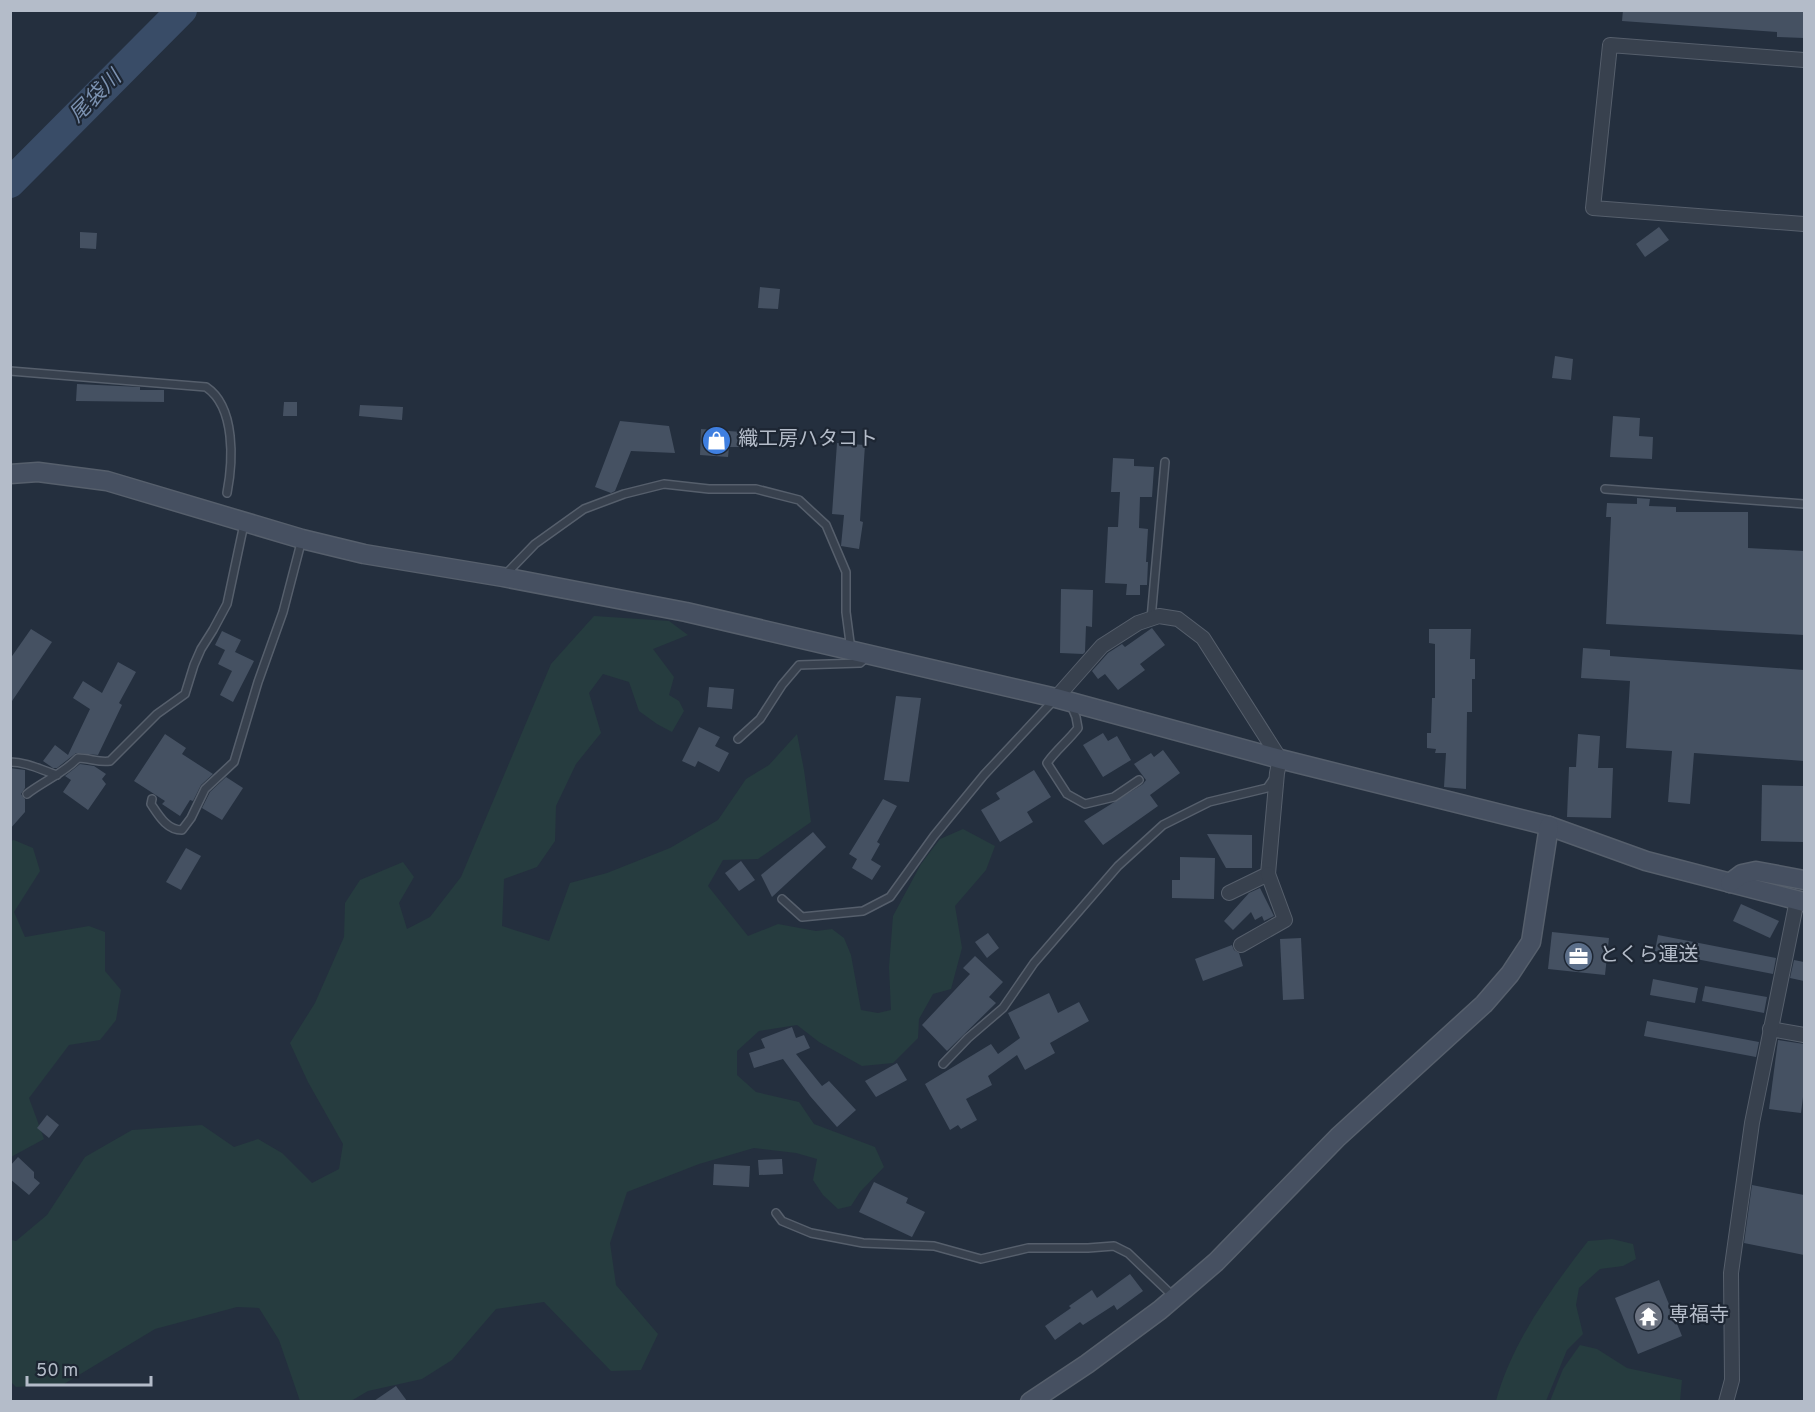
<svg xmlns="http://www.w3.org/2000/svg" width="1815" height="1412" viewBox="0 0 1815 1412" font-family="Overpass,'Noto Sans JP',sans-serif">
<rect width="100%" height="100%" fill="#242f3e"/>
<g fill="#263c3f">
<polygon points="594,616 669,621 688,635 653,649 674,677 669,695 679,701 684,711 672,732 657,724 639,711 629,682 603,674 589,693 601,733 576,764 556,806 555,841 537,867 504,879 502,926 549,941 570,883 607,873 670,848 718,820 746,779 769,765 797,734 804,770 811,822 758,859 723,860 708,886 748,936 778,924 816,931 832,929 844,938 851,955 861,1010 878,1013 891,1010 889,967 893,916 921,864 940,839 963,829 995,846 986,870 955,906 962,948 951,989 933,994 919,1019 918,1038 893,1063 862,1066 819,1042 797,1025 759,1031 737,1051 737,1075 756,1092 799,1102 814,1124 875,1147 884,1167 860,1192 851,1206 838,1209 823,1195 813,1180 817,1159 796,1153 754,1148 699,1164 627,1192 610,1243 616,1285 658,1334 641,1370 611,1371 544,1302 496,1309 452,1360 422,1379 368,1391 351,1401 300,1401 279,1340 259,1308 237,1307 155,1329 64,1384 16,1387 10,1381 11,1240 16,1241 47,1215 85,1157 132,1130 202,1125 234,1147 258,1139 282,1153 312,1183 339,1169 343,1144 308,1082 290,1043 315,1003 344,937 345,903 360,880 403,862 414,877 399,903 407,929 430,917 461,877 551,664"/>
<polygon points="14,840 33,848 40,871 14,912 25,937 89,926 105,932 105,971 121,990 116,1020 100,1040 69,1045 29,1098 44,1139 11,1157 10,841"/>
<path d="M1612,1239L1633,1244L1636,1259L1623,1266L1600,1269L1579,1288L1576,1305L1583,1334L1567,1350L1546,1401H1496C1512,1342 1551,1289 1588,1241Z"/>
<polygon points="1580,1345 1597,1349 1627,1368 1682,1380 1680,1401 1550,1401 1563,1369"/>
</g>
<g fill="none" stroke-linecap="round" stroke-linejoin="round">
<polyline stroke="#394c67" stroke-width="30" points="10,183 182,10"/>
</g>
<g fill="#455162">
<polygon points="1623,10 1804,10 1804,38 1777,37 1777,32 1622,21"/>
<polygon points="1659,227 1669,240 1645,257 1636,244"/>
<polygon points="80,232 97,233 96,249 80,248"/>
<polygon points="760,287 780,289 778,309 758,308"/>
<polygon points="1555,356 1573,359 1571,380 1552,378"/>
<polygon points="77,384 140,387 140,390 164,390 164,402 76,401"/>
<polygon points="284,402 297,402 297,416 283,416"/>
<polygon points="360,405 403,407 402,420 359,416"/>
<polygon points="1613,416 1640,418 1639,436 1653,437 1652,459 1610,457"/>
<polygon points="620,421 669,426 675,453 631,451 615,491 611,493 595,487"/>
<polygon points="701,429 742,432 742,447 729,447 728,457 700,455"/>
<polygon points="837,443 865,445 860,521 863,522 859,549 841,546 844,515 832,514"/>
<polygon points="1113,458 1134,459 1134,466 1154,467 1152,497 1140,497 1139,528 1148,529 1146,562 1148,562 1147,585 1140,585 1140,595 1126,595 1127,584 1105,583 1108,527 1118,527 1120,492 1111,492"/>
<polygon points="1637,498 1650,499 1649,506 1676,507 1676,512 1748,512 1748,548 1804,551 1804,635 1606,624 1611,517 1606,517 1607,503 1637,504"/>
<polygon points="1061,589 1093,590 1092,627 1086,626 1085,652 1083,654 1060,653"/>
<polygon points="1152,628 1165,645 1140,664 1145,670 1118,690 1105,674 1098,679 1092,671 1108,653 1122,644 1125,647"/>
<polygon points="31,629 52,642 10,704 10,659"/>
<polygon points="1429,629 1471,629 1470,659 1475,659 1475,679 1472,679 1472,712 1467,712 1466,789 1444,787 1446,753 1435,753 1436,749 1427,748 1427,733 1431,733 1432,698 1435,698 1435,644 1429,643"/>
<polygon points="222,631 241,640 235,652 254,661 233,702 220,695 232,671 218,664 225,650 215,645"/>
<polygon points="1583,648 1610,650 1610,656 1804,670 1804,761 1694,753 1690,804 1668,802 1672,751 1626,748 1630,681 1581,678"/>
<polygon points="118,662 136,672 119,703 122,705 98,755 76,753 57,768 53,768 43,761 55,745 68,755 90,709 73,698 83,681 102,693"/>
<polygon points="709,687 734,689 732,709 707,707"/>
<polygon points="896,696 921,698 909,782 884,780"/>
<polygon points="699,727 720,737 715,746 729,753 719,772 698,761 695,767 682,761"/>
<polygon points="1103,733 1108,741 1117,736 1131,760 1103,777 1083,745"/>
<polygon points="165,734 186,748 182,754 213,774 201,785 193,801 190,800 180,816 162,804 165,801 134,781"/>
<polygon points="1578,734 1600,736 1598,768 1613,768 1611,818 1567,817 1569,767 1576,767"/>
<polygon points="1163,750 1180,773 1150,795 1158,806 1103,845 1084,821 1143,784 1146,780 1134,764 1151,753 1154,757"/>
<polygon points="80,764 94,766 106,774 102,779 106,784 88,810 63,792 71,780 65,776"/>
<polygon points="10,768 25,770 25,788 21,794 25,799 25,812 10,829"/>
<polygon points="1034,770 1051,797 1027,812 1033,822 1000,842 981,810 1000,799 996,793"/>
<polygon points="226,777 243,788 222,820 202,808 210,792"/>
<polygon points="1762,785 1804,786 1804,842 1761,841"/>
<polygon points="883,799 897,806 877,842 880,844 871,860 881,866 872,880 852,868 857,859 849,854"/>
<polygon points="813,832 826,847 772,897 761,875"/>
<polygon points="1207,834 1252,835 1252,868 1226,868"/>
<polygon points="186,848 201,856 181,890 166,882"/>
<polygon points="1180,857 1215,858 1214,899 1172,898 1172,880 1180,880"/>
<polygon points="741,861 755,880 739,891 725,873"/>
<polygon points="1260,888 1274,916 1264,921 1262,916 1255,920 1251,912 1233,930 1224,921 1249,893"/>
<polygon points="1741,904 1779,921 1770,938 1733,921"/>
<polygon points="1552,932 1609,938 1605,975 1548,969"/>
<polygon points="988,933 999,948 987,958 975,942"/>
<polygon points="1658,935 1776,958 1773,974 1655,951"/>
<polygon points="1301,938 1304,999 1283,1000 1280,939"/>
<polygon points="1232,945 1234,950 1239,953 1243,966 1203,981 1195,959"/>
<polygon points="975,956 1003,982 989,997 996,1003 947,1051 922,1025 970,974 963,968"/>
<polygon points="1794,960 1804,962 1804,981 1790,978"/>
<polygon points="1653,979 1698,988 1695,1003 1650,995"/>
<polygon points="1705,986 1767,997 1764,1013 1702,1001"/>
<polygon points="1049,993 1058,1013 1079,1002 1089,1021 1050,1043 1055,1053 1025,1070 1017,1055 988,1076 992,1085 966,1099 977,1120 961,1129 958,1125 950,1130 925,1084 991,1044 998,1054 1020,1038 1008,1013"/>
<polygon points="1647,1021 1759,1042 1756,1057 1644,1036"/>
<polygon points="792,1027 796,1038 804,1035 810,1048 796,1054 822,1086 829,1081 856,1110 837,1127 810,1096 783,1059 754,1068 749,1053 765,1048 761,1039"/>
<polygon points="1778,1040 1804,1044 1804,1089 1801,1113 1769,1109"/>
<polygon points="897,1063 907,1080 876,1097 865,1081"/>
<polygon points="47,1115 59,1125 49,1138 37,1128"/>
<polygon points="18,1157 34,1172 34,1178 40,1183 29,1195 10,1179 10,1166"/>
<polygon points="782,1159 783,1174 759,1175 758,1160"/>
<polygon points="714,1164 750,1166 749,1187 713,1185"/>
<polygon points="874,1182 908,1198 906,1203 925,1212 912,1237 859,1212"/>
<polygon points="1752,1185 1804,1195 1804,1255 1744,1243"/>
<polygon points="1130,1274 1143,1291 1117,1310 1114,1305 1083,1325 1080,1322 1055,1340 1045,1326 1071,1308 1069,1306 1092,1290 1097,1298"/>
<polygon points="1659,1280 1682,1336 1638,1354 1615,1298"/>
<polygon points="396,1386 407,1401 374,1401"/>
</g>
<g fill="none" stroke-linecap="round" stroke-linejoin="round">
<defs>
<g id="lane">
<path d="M10,371L206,387C236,407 233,462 227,493"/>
<polyline points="1605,489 1804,504"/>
<polyline points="505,575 535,544 584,509 624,494 664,484 709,489 756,489 799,500 826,525 846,572 846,612 851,650"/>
<polyline points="1151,619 1165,462"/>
<path d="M1071,705L1076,717L1078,728C1068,741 1056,750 1047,763L1067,794L1085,804L1114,797L1139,780"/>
<polyline points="738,739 760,719 782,685 799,665 860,663 868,656"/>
<path d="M10,762C27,762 41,770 57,775"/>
<path d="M27,794C44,781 64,773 78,758C90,758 99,763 110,761L157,714L185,694L194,665L201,649L213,630L227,604L244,524"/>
<path d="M152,799L151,804C159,816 167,830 182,830L191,818L205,789L234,762L258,682L283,612L302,539"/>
<polyline points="782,899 802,917 863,911 890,897 934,836 984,775 1054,700"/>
<polyline points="943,1064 968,1038 1003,1008 1034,963 1118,866 1163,825 1209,802 1267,788 1274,778"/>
<polyline points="776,1213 782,1221 811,1233 863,1243 934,1246 981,1259 1028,1248 1088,1248 1114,1246 1128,1253 1173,1296"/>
</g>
<g id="street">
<polyline points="1804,60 1610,45 1593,208 1804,224"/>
<polyline points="1056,698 1102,646 1138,623 1159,616 1178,619 1203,638 1280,759 1277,773 1268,874 1229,893"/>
<polyline points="1241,945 1285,920 1268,874"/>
<polyline points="1770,1029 1804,1035"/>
<polyline points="1726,1402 1732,1380 1731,1273 1752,1123 1797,900"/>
</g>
<g id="secondary">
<polyline points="10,474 38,472 107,481 302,539 364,554 503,577 686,612 1056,698 1280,759 1549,826 1646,861 1804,902"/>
<polyline points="1730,883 1742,874 1756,871 1804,880"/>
<polyline points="1030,1402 1087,1364 1160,1310 1216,1262 1338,1137 1484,1004 1510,974 1531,942 1549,826"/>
</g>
</defs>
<use href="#lane" stroke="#565f6c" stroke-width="10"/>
<use href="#street" stroke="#565f6c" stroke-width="16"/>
<use href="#secondary" stroke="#565f6c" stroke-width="21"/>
<use href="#lane" stroke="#38414e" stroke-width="7"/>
<use href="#street" stroke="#38414e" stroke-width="14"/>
<use href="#secondary" stroke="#465061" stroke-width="18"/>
</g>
<defs>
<symbol id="shop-disc" viewBox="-11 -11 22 22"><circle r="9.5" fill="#3f7fe0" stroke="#1d2633"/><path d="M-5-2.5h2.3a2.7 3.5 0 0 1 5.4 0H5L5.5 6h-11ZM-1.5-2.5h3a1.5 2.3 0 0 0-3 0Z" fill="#fff"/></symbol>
<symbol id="office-disc" viewBox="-11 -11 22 22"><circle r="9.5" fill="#5c6f8a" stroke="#1d2633"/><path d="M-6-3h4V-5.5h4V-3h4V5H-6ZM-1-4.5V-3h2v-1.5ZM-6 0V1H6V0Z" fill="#fff"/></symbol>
<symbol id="temple-disc" viewBox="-11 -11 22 22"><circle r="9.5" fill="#6b7280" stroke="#1d2633"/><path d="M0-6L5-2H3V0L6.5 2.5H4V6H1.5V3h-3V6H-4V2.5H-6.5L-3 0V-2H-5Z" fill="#fff"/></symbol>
</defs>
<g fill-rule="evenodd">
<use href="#shop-disc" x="700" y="424" width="33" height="33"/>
<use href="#office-disc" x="1562" y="940" width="33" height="33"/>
<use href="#temple-disc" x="1632" y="1300" width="33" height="33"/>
</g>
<g text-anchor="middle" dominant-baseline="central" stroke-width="4.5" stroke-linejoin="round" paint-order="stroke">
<g font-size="20" fill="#b4bcc9" stroke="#1d2633" text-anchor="start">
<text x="738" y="440">織工房ハタコト</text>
<text x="1599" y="956">とくら運送</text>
<text x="1669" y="1316">専福寺</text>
</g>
<g font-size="21" font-style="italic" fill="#7c92b1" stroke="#1d2633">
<text transform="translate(96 97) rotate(-45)">尾袋川</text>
</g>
</g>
<rect width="1815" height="1412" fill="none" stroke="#b4bcc9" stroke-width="24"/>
<path d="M27 1376v9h124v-9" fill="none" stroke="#b4bcc9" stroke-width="3"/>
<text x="36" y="1376" font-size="18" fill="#b4bcc9" stroke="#1d2633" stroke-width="4.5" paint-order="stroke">50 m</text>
</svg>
